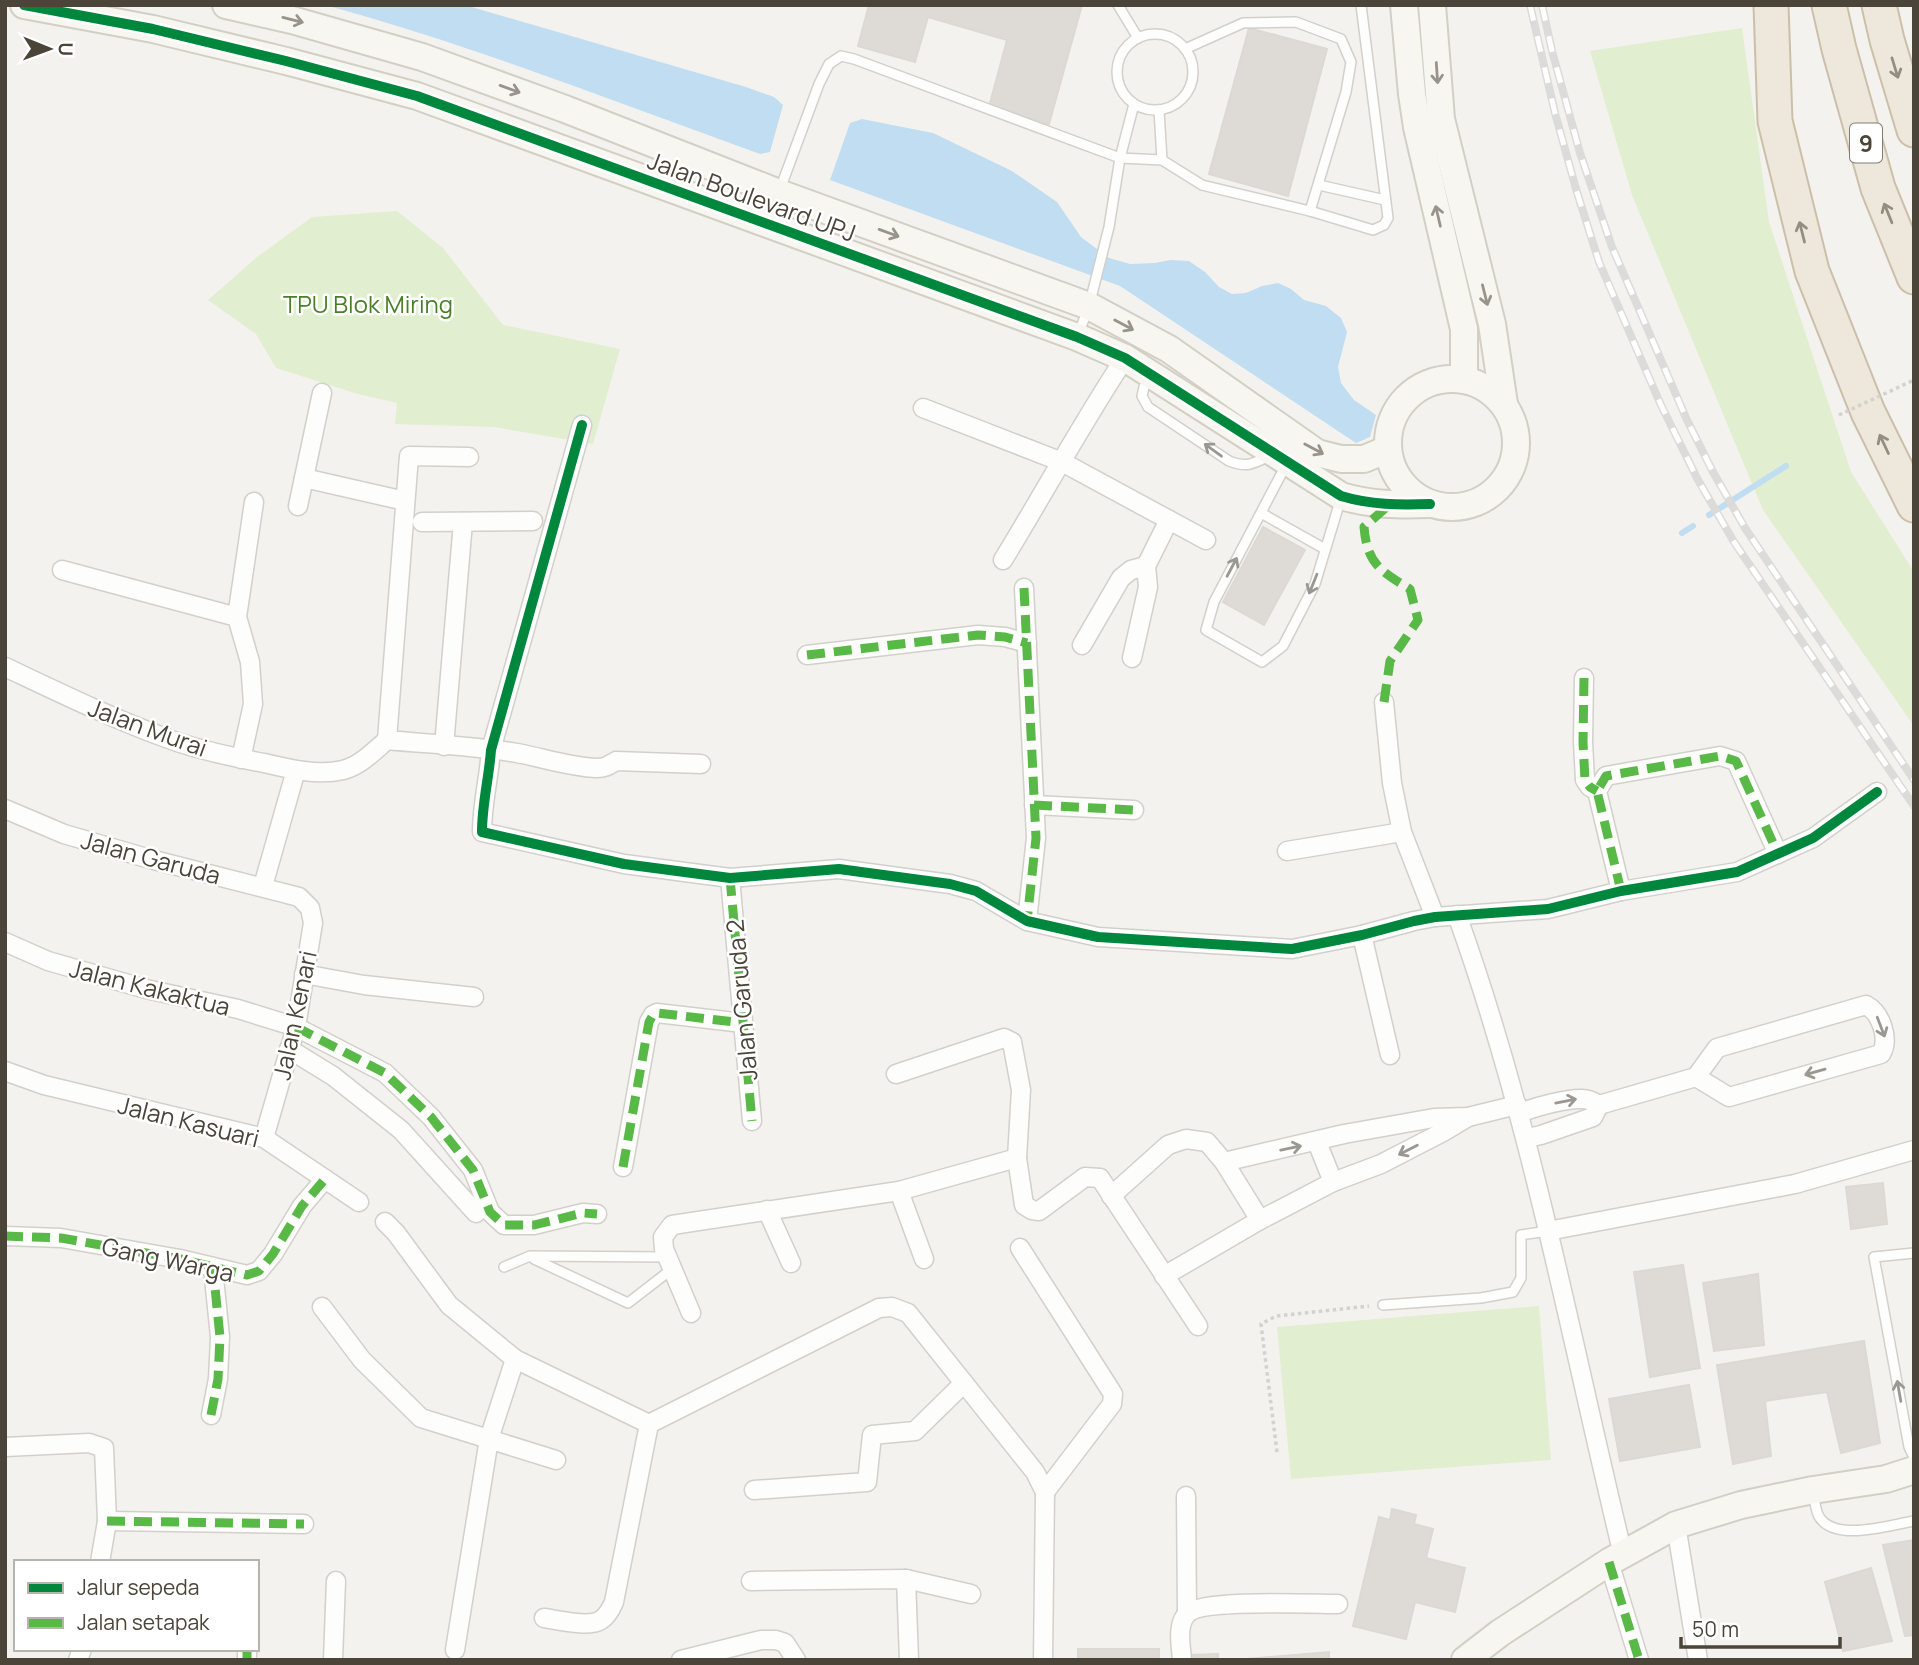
<svg xmlns="http://www.w3.org/2000/svg" width="1919" height="1665" viewBox="0 0 1919 1665" font-family="Manrope,sans-serif">
<rect width="100%" height="100%" fill="#f4f2ee"/>
<g fill="#e1eecf">
<polygon points="1742,28 1769,222 1851,472 1914,572 1914,726 1763,510 1632,195 1590,51"/>
<polygon points="397,211 443,248 503,325 620,349 593,444 494,427 395,424 397,403 358,394 276,368 256,334 208,300 257,257 312,217"/>
<polygon points="1539,1306 1551,1460 1291,1479 1277,1327"/>
</g>
<g fill="#c0ddf1">
<path d="M325,5H465L746,87L774,97L783,105L770,152L760,154C616,102 472,45 325,5Z"/>
<polygon points="862,119 933,133 1012,171 1057,202 1081,237 1109,258 1130,264 1155,263 1170,260 1189,261 1205,272 1219,287 1232,294 1246,293 1262,286 1278,283 1291,289 1304,300 1326,306 1341,318 1347,332 1338,367 1341,383 1354,400 1376,415 1370,437 1356,443 1120,286 830,180 850,123"/>
</g>
<g fill="none" stroke-linecap="round" stroke-linejoin="round">
<g stroke="#c0ddf1" stroke-width="6">
<polyline points="1709,515 1786,466"/>
<polyline points="1682,533 1693,526"/>
</g>
</g>
<g fill="#dedbd6" stroke="#dcd9d4" stroke-width="2">
<polygon points="869,5 1082,5 1049,124 989,107 1007,40 928,17 915,62 858,46"/>
<polygon points="1249,28 1327,49 1288,196 1209,174"/>
<polygon points="1263,527 1305,550 1264,625 1223,602"/>
<polygon points="1883,1183 1887,1224 1851,1229 1846,1187"/>
<polygon points="1683,1265 1700,1368 1650,1377 1634,1272"/>
<polygon points="1758,1274 1764,1345 1714,1351 1703,1283"/>
<polygon points="1864,1341 1880,1443 1841,1453 1827,1392 1765,1401 1771,1456 1733,1464 1717,1365"/>
<polygon points="1689,1385 1700,1447 1620,1461 1609,1399"/>
<polygon points="1392,1509 1416,1515 1414,1524 1433,1529 1426,1558 1465,1568 1455,1612 1415,1602 1406,1639 1353,1626 1379,1517 1390,1520"/>
<polygon points="1914,1540 1914,1635 1905,1636 1883,1545"/>
<polygon points="1871,1568 1892,1641 1843,1651 1825,1582"/>
<rect x="1078" y="1649" width="81" height="11"/>
<polygon points="1329,1652 1329,1660 1235,1660"/>
<polygon points="1218,1654 1218,1660 1188,1660 1188,1655"/>
</g>
<g fill="none" stroke-linecap="round" stroke-linejoin="round">
<defs>
<g id="lane">
<polyline points="1118,5 1138,38"/>
<circle cx="1155" cy="72" r="38"/>
<polyline points="1159,110 1162,160 1202,185 1310,211 1346,92 1351,62 1341,39 1296,22 1243,23 1185,49"/>
<polyline points="1319,185 1385,200"/>
<polyline points="779,192 819,84 829,64 841,56 854,59 1120,158 1162,160"/>
<polyline points="1310,211 1373,230 1384,225 1388,218 1361,5"/>
<polyline points="1078,335 1089,306 1109,227 1120,158 1134,104"/>
<path d="M1152,377L1144,387L1142,396L1148,407L1229,461C1247,468 1253,464 1269,456"/>
<polyline points="1286,465 1214,602 1206,630 1262,662 1283,646 1315,584 1341,498"/>
<polyline points="1261,513 1325,549"/>
<polyline points="1914,1253 1874,1257 1909,1447 1914,1457"/>
<polyline points="534,1259 628,1303 672,1269"/>
<polyline points="504,1267 530,1256 667,1257"/>
<polyline points="1383,1305 1481,1298 1513,1292 1521,1278 1521,1235 1548,1231"/>
<path d="M1813,1491C1815,1499 1815,1512 1820,1518C1837,1542 1889,1525 1914,1521"/>
</g>
<g id="street">
<polyline points="923,408 1062,462 1206,540"/>
<path d="M582,425L491,750C489,778 482,804 482,832L624,864L730,878L839,869L950,884L976,891L1027,921L1098,937L1292,949L1362,935L1414,921L1435,917L1548,909L1621,891L1737,872L1813,838L1877,792"/>
<polyline points="304,478 405,501"/>
<polyline points="298,506 322,393"/>
<polyline points="422,522 533,521"/>
<path d="M1003,560C1044,493 1082,423 1125,358"/>
<polyline points="62,570 237,617"/>
<polyline points="1024,588 1036,838 1027,921"/>
<polyline points="1082,645 1121,578 1131,570 1146,566"/>
<polyline points="807,655 978,635 1005,637 1027,643"/>
<polyline points="1132,658 1148,587 1146,566 1169,520"/>
<path d="M5,667C58,692 111,718 166,738C197,750 232,757 264,763C289,769 318,776 343,770C360,766 374,751 387,740C430,744 474,746 517,753C544,758 569,767 597,768C606,768 609,765 616,761L701,764"/>
<polyline points="1584,678 1583,742 1585,780 1590,787 1597,791"/>
<polyline points="1384,702 1392,783 1402,832 1435,917"/>
<polyline points="387,740 409,456 469,457"/>
<polyline points="444,746 463,522"/>
<polyline points="241,759 253,704 250,662 237,617 254,502"/>
<polyline points="1034,805 1134,810"/>
<polyline points="5,809 64,834 150,859 299,897 310,908 313,923 296,1027 264,1138"/>
<polyline points="1287,851 1402,832"/>
<polyline points="730,878 752,1121"/>
<polyline points="263,886 296,770"/>
<polyline points="1621,891 1597,791 1606,776 1720,756 1736,761 1778,854"/>
<path d="M1457,915C1532,1123 1571,1341 1623,1555"/>
<polyline points="1362,935 1390,1055"/>
<polyline points="5,942 48,961 146,989 238,1009 296,1027 385,1073 431,1117 473,1170 490,1212 504,1225 534,1225 583,1213 597,1214"/>
<polyline points="304,974 364,985 474,997"/>
<polyline points="289,1049 333,1076 401,1130 476,1213"/>
<polyline points="5,1071 44,1085 264,1138 359,1202"/>
<polyline points="896,1074 1004,1038 1012,1042 1021,1090 1017,1158 1024,1205 1032,1210 1039,1211 1085,1177 1100,1178 1198,1326"/>
<path d="M1520,1113C1535,1107 1567,1098 1583,1099C1589,1099 1594,1102 1599,1105L1696,1077L1717,1048L1866,1005C1881,1013 1890,1039 1881,1054L1729,1097L1696,1077"/>
<polyline points="1527,1138 1541,1135 1593,1117 1599,1105"/>
<polyline points="1317,1142 1333,1182"/>
<polyline points="1224,1162 1344,1134 1434,1118 1468,1117 1517,1105"/>
<polyline points="623,1167 649,1022 653,1015 657,1013 743,1023"/>
<polyline points="899,1191 924,1259"/>
<polyline points="1111,1196 1168,1145 1186,1139 1207,1142 1224,1162 1260,1220"/>
<polyline points="767,1210 791,1263"/>
<polyline points="385,1222 396,1233 449,1305 515,1359 649,1424"/>
<polyline points="1548,1231 1795,1184 1914,1150"/>
<polyline points="5,1236 61,1238 180,1259 247,1275 259,1271 273,1254 302,1206 325,1179"/>
<polyline points="1020,1248 1113,1394 1112,1404 1045,1492"/>
<polyline points="1164,1276 1260,1220 1333,1182 1381,1164 1443,1132 1468,1117"/>
<polyline points="322,1307 362,1360 421,1418 556,1460"/>
<polyline points="691,1313 664,1249 663,1237 672,1225 899,1191 1017,1158"/>
<polyline points="211,1415 218,1379 220,1337 213,1268"/>
<polyline points="649,1424 879,1308 892,1307 908,1313 1035,1472 1045,1492 1043,1660"/>
<polyline points="5,1447 89,1443 104,1448 107,1521 100,1562"/>
<polyline points="754,1490 867,1482 872,1435 915,1431 964,1383"/>
<polyline points="1186,1496 1187,1613"/>
<polyline points="107,1521 304,1524"/>
<polyline points="1676,1525 1698,1660"/>
<polyline points="1609,1562 1639,1660"/>
<polyline points="906,1579 909,1660"/>
<polyline points="751,1581 906,1579 971,1594"/>
<path d="M544,1618C558,1620 589,1628 601,1620C607,1616 611,1609 614,1602L649,1424"/>
<polyline points="455,1650 489,1439 515,1359"/>
<polyline points="78,1660 82,1649"/>
<polyline points="247,1660 247,1649"/>
<polyline points="333,1660 336,1581"/>
<polyline points="681,1660 761,1640 776,1640 785,1643 796,1660"/>
<path d="M1182,1660C1181,1646 1176,1623 1188,1613C1203,1599 1313,1604 1338,1604"/>
</g>
<g id="secondary">
<path d="M24,5L153,29L286,61L417,96L1077,337L1125,358L1341,496C1371,505 1399,505 1430,504"/>
<polyline points="226,5 292,20 422,57 565,109 779,193 1089,306 1169,349 1317,453 1341,459 1364,459 1388,449"/>
<polyline points="1404,5 1412,94 1417,127 1464,329 1464,379"/>
<polyline points="1432,5 1441,119 1492,324 1504,404"/>
<circle cx="1452" cy="443" r="64"/>
<polyline points="1465,1660 1500,1633 1609,1562 1676,1525 1741,1505 1813,1490 1886,1479 1914,1470"/>
</g>
<g id="highway">
<polyline points="1771,5 1775,121 1812,271 1868,412 1914,505"/>
<polyline points="1829,5 1839,49 1878,188 1914,277"/>
<polyline points="1879,5 1887,40 1914,130"/>
</g>
</defs>
<use href="#lane" stroke="#d2d0cb" stroke-width="12"/>
<use href="#street" stroke="#d2d0cb" stroke-width="21"/>
<use href="#secondary" stroke="#d3cfc5" stroke-width="30"/>
<use href="#highway" stroke="#ccbfa9" stroke-width="37"/>
<polyline stroke="#d3d2cc" stroke-width="3.5" stroke-dasharray="3.5 3.5" stroke-linecap="butt" points="1277,1452 1261,1324 1276,1316 1369,1306"/>
<use href="#lane" stroke="#fdfdfc" stroke-width="9"/>
<use href="#street" stroke="#fdfdfc" stroke-width="18"/>
<use href="#secondary" stroke="#f7f6f1" stroke-width="26"/>
<use href="#highway" stroke="#ede8db" stroke-width="33"/>
<defs>
<g id="rail">
<polyline points="1530,5 1555,113 1576,189 1599,262 1660,403 1698,480 1734,542 1914,806"/>
<polyline points="1542,5 1552,51 1580,153 1612,247 1687,420 1713,472 1745,528 1914,780"/>
</g>
</defs>
<use href="#rail" stroke="#dbdbda" stroke-width="8"/>
<use href="#rail" stroke="#fff" stroke-width="5" stroke-dasharray="16" stroke-linecap="butt"/>
<polyline stroke="#d3d2cc" stroke-width="3.5" stroke-dasharray="3.5 3.5" stroke-linecap="butt" points="1839,415 1914,380"/>
<g stroke="#58b947" stroke-width="9" stroke-dasharray="18 9" stroke-linecap="butt">
<polyline points="1024,588 1036,838 1027,921"/>
<polyline points="807,655 978,635 1005,637 1027,643"/>
<polyline points="1584,678 1583,742 1585,780 1590,787 1597,791"/>
<path d="M1384,702L1390,661L1418,620L1410,589C1380,571 1367,563 1364,527L1389,505"/>
<polyline points="1034,805 1134,810"/>
<polyline points="730,878 752,1121"/>
<polyline points="1621,891 1597,791 1606,776 1720,756 1736,761 1778,854"/>
<polyline points="296,1027 385,1073 431,1117 473,1170 490,1212 504,1225 534,1225 583,1213 597,1214"/>
<polyline points="623,1167 649,1022 653,1015 657,1013 743,1023"/>
<polyline points="5,1236 61,1238 180,1259 247,1275 259,1271 273,1254 302,1206 325,1179"/>
<polyline points="211,1415 218,1379 220,1337 213,1268"/>
<polyline points="107,1521 304,1524"/>
<polyline points="1609,1562 1639,1660"/>
<polyline points="247,1660 247,1649"/>
</g>
<defs>
<g id="cycleway">
<path d="M24,5L153,29L286,61L417,96L1077,337L1125,358L1341,496C1371,505 1399,505 1430,504"/>
<path d="M582,425L491,750C489,778 482,804 482,832L624,864L730,878L839,869L950,884L976,891L1027,921L1098,937L1292,949L1362,935L1414,921L1435,917L1548,909L1621,891L1737,872L1813,838L1877,792"/>
</g>
</defs>
<use href="#cycleway" stroke="#fff" stroke-width="15"/>
<use href="#cycleway" stroke="#00873e" stroke-width="10"/>
</g>
<defs><path id="oneway-shaft" d="M-6 0H5M1.5-3L5.5 0L1.5 3" fill="none" stroke-width="1.6" stroke-linecap="round" stroke-linejoin="round" transform="scale(1.75)"/></defs>
<g stroke="#98948c">
<use href="#oneway-shaft" transform="translate(293 20) rotate(14)"/>
<use href="#oneway-shaft" transform="translate(1437 73) rotate(86)"/>
<use href="#oneway-shaft" transform="translate(510 89) rotate(20)"/>
<use href="#oneway-shaft" transform="translate(1438 216) rotate(-103)"/>
<use href="#oneway-shaft" transform="translate(889 233) rotate(20)"/>
<use href="#oneway-shaft" transform="translate(1485 295) rotate(76)"/>
<use href="#oneway-shaft" transform="translate(1124 325) rotate(28)"/>
<use href="#oneway-shaft" transform="translate(1314 449) rotate(28)"/>
</g>
<g stroke="#948e82">
<use href="#oneway-shaft" transform="translate(1895 68) rotate(73)"/>
<use href="#oneway-shaft" transform="translate(1888 213) rotate(-112)"/>
<use href="#oneway-shaft" transform="translate(1802 232) rotate(-104)"/>
<use href="#oneway-shaft" transform="translate(1884 444) rotate(-115)"/>
</g>
<g stroke="#9b9791">
<use href="#oneway-shaft" transform="translate(1213 450) rotate(-144)"/>
<use href="#oneway-shaft" transform="translate(1232 567) rotate(-62)"/>
<use href="#oneway-shaft" transform="translate(1313 584) rotate(112)"/>
<use href="#oneway-shaft" transform="translate(1881 1027) rotate(69)"/>
<use href="#oneway-shaft" transform="translate(1815 1072) rotate(164)"/>
<use href="#oneway-shaft" transform="translate(1566 1101) rotate(-11)"/>
<use href="#oneway-shaft" transform="translate(1291 1148) rotate(-12)"/>
<use href="#oneway-shaft" transform="translate(1408 1150) rotate(153)"/>
<use href="#oneway-shaft" transform="translate(1899 1391) rotate(-100)"/>
</g>
<g text-anchor="middle" dominant-baseline="central" stroke-width="5" stroke-linejoin="round" paint-order="stroke">
<rect fill="#fff" stroke="#817c74" stroke-width="2" x="1850" y="123.5" width="32" height="39" rx="5"/>
<g font-size="23" font-weight="bold" fill="#4b4439">
<text x="1866" y="143">9</text>
</g>
<g font-size="24" fill="#4b4439" stroke="#fff">
<text transform="translate(752 196) rotate(20)">Jalan Boulevard UPJ</text>
<text transform="translate(148 727) rotate(20)">Jalan Murai</text>
<text transform="translate(151 857) rotate(15)">Jalan Garuda</text>
<text transform="translate(150 987) rotate(14)">Jalan Kakaktua</text>
<text transform="translate(741 1000) rotate(-95)">Jalan Garuda 2</text>
<text transform="translate(294 1015) rotate(-78)">Jalan Kenari</text>
<text transform="translate(189 1121) rotate(14)">Jalan Kasuari</text>
<text transform="translate(168 1259) rotate(12)">Gang Warga</text>
</g>
<g font-size="24" fill="#4a7f2a" stroke="#fff">
<text x="368" y="303">TPU Blok Miring</text>
</g>
</g>
<rect width="1919" height="1665" fill="none" stroke="#4b4439" stroke-width="14"/>
<rect x="14" y="1560" width="245" height="91" fill="#ffffff" stroke="#b7b4b0" stroke-width="2"/>
<rect x="28" y="1583" width="35" height="10" fill="#00873e" stroke="#b7b4b0" stroke-width="2"/>
<text x="77" y="1595" font-size="21" fill="#4b4439">Jalur sepeda</text>
<rect x="28" y="1618" width="35" height="10" fill="#58b947" stroke="#b7b4b0" stroke-width="2"/>
<text x="77" y="1630" font-size="21" fill="#4b4439">Jalan setapak</text>
<g transform="translate(49 49) rotate(91)" stroke="#ffffff" stroke-width="5" paint-order="stroke">
<path d="M0-5L12 26L0 18L-12 26Z" fill="#4b4439"/>
<text y="-10" font-size="19" font-weight="bold" text-anchor="middle" fill="#4b4439">U</text>
</g>
<path d="M1681 1637v10h159v-10" fill="none" stroke="#4b4439" stroke-width="3.5"/>
<text x="1692" y="1637" font-size="21" fill="#4b4439" stroke="#ffffff" stroke-width="5" paint-order="stroke">50 m</text>
</svg>
